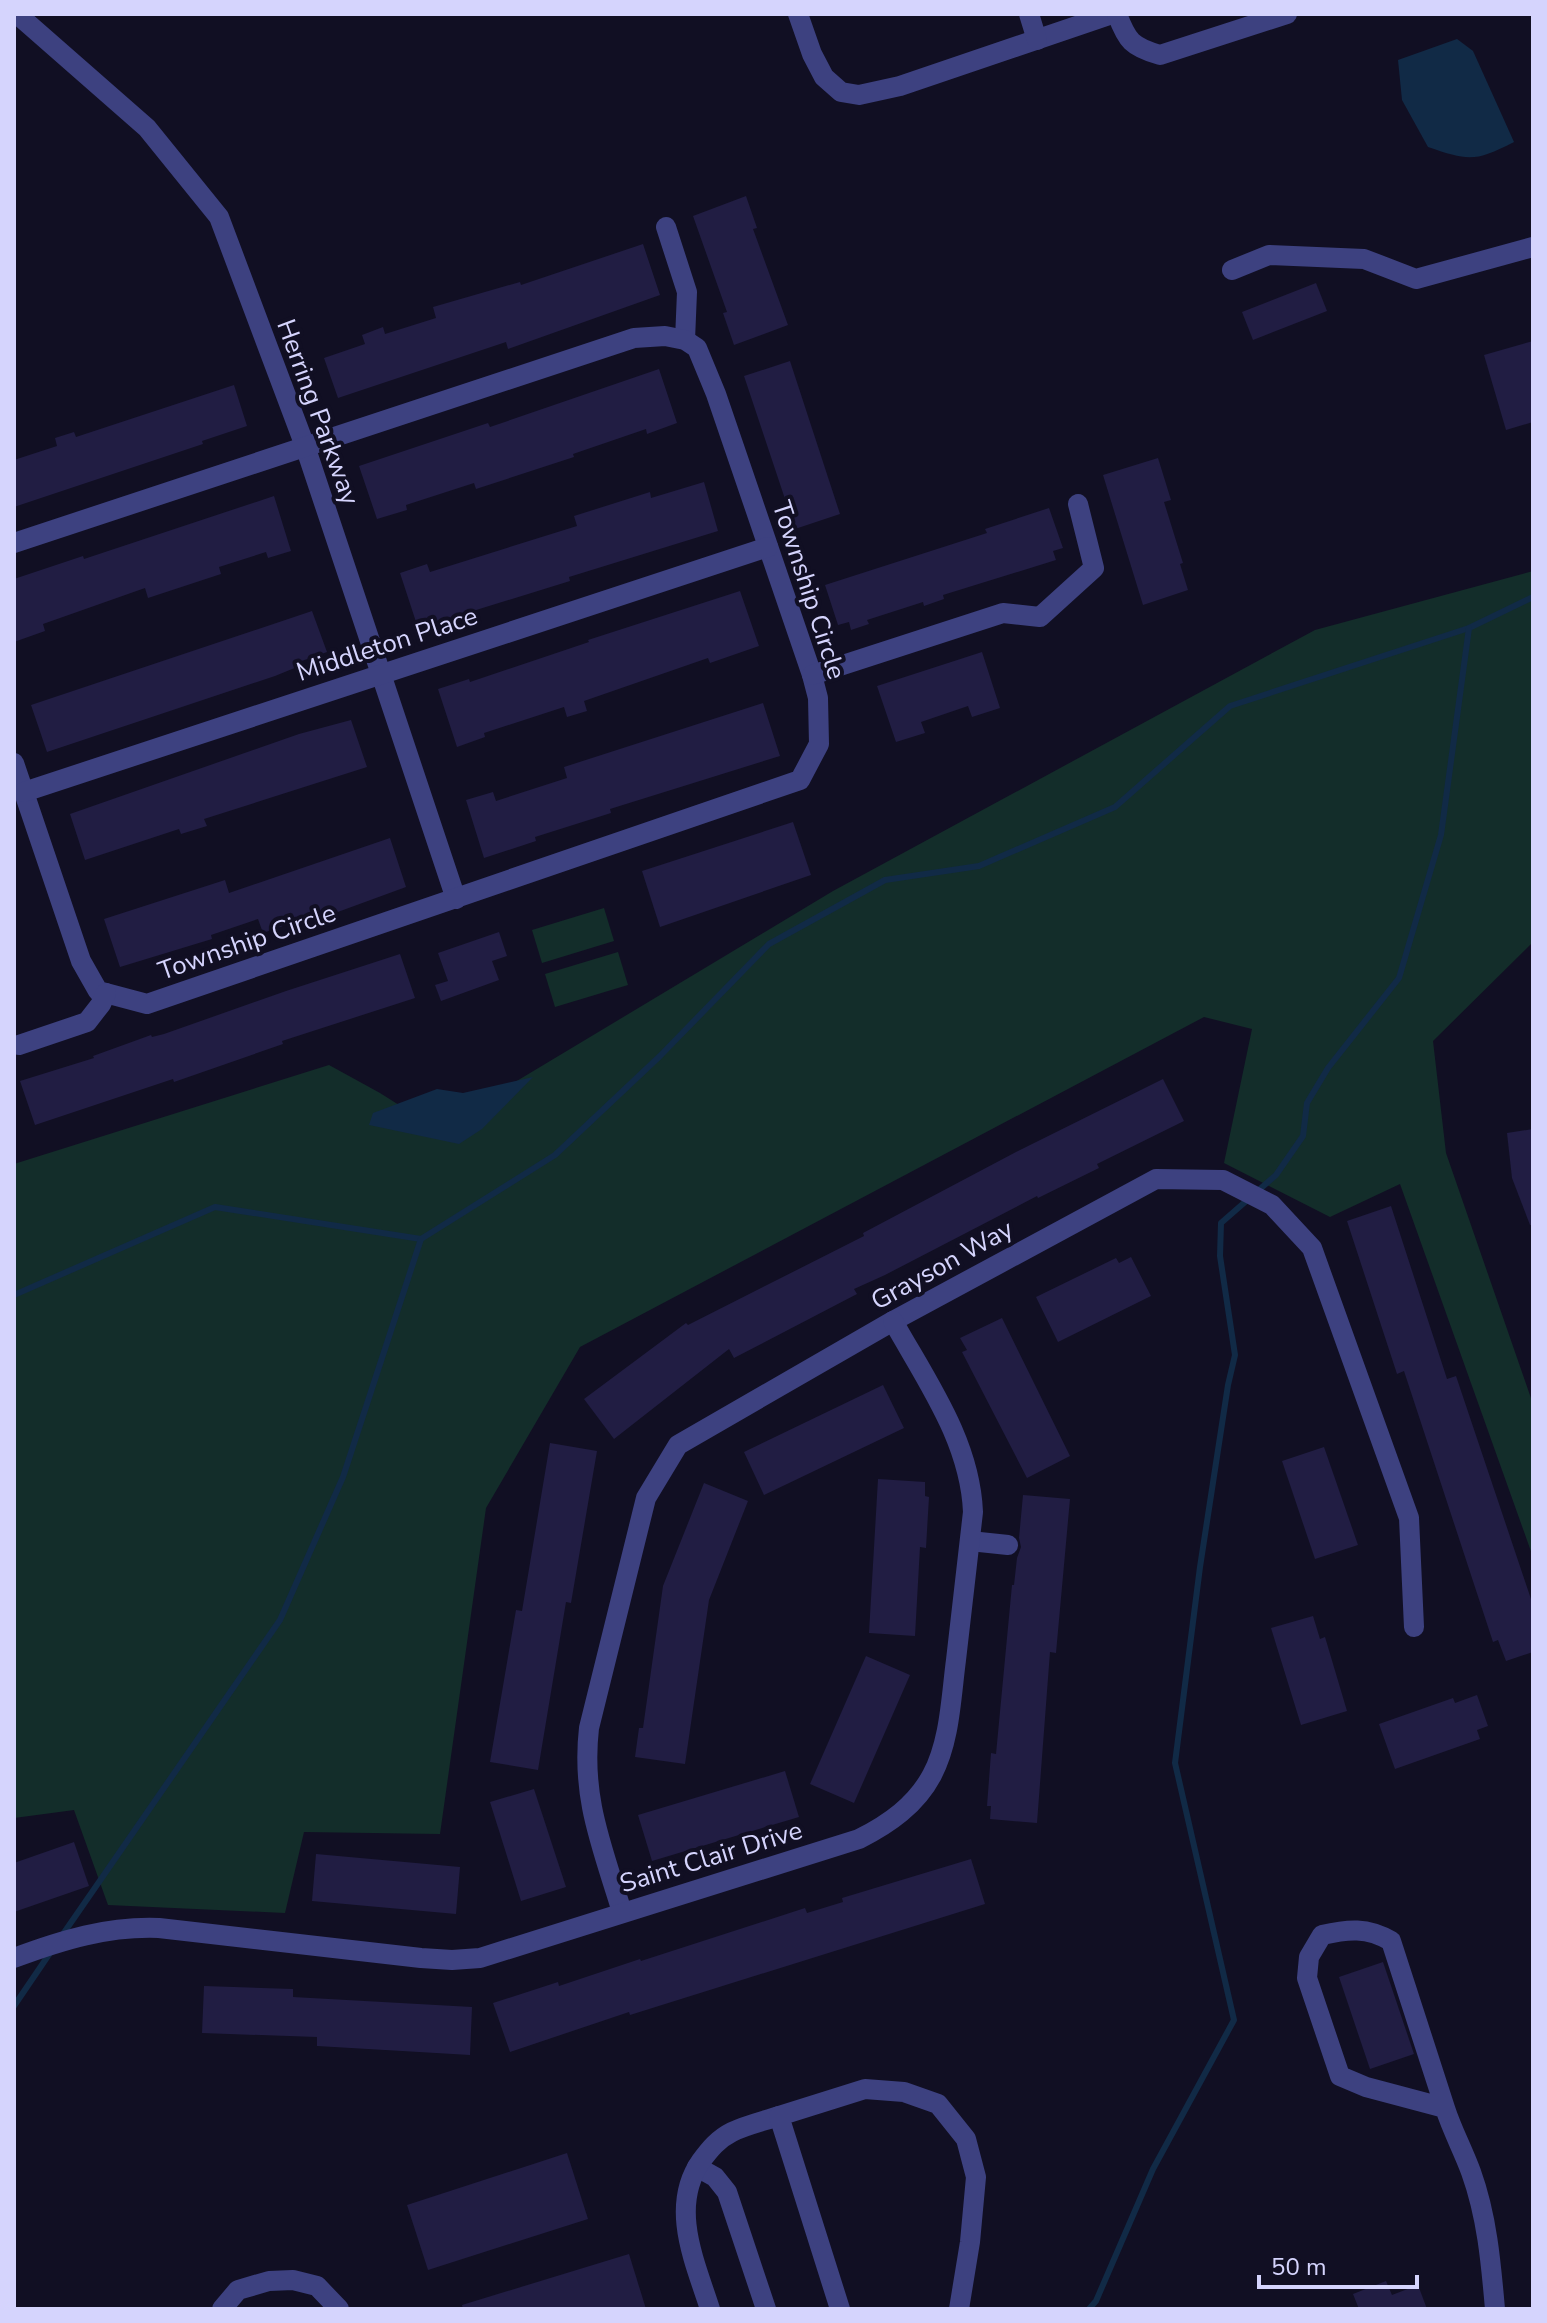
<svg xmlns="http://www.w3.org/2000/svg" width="1547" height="2323" viewBox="0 0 1547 2323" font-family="'Nunito Sans',sans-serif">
<rect width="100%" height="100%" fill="#110f23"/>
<g fill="#132d2a">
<polygon points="1533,571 1533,942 1433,1041 1446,1153 1533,1404 1533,1557 1400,1184 1330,1217 1224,1163 1252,1029 1204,1017 580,1347 486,1508 440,1834 304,1832 285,1913 108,1905 74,1810 14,1818 14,1164 329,1065 380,1093 437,1129 833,891 1315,630"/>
<polygon points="604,908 614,941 542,963 532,930"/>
<polygon points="618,952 628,985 555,1007 545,974"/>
</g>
<g fill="#112a46">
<path d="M1457,39L1473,51L1514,142C1475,162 1469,161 1428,147L1402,100L1398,60Z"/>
<polygon points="533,1077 482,1129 459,1144 369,1125 373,1113 437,1089 463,1093"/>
</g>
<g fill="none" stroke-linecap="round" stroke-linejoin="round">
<g stroke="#112a46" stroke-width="6">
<polyline points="14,1295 215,1207 421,1239"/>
<polyline points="61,1937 280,1620 343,1477 421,1239 555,1155 660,1056 769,944 885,880 979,866 1115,807 1230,706 1469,628 1533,597"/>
<polyline points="14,2006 50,1953"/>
<polyline points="1089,2309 1096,2301 1153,2169 1234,2020 1175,1763 1200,1567 1228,1385 1235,1355 1220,1256 1221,1223 1276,1175 1303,1136 1307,1103 1328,1068 1399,978 1441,835 1469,628"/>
</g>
</g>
<g fill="#211d43">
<polygon points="746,196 757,228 753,229 788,325 734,345 723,313 727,312 693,216"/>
<polygon points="643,244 660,295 508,349 506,342 338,398 324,358 365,344 362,335 383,327 385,334 436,318 433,307 520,282 521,285"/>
<polygon points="1316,283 1327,311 1253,340 1242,312"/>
<polygon points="1533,341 1533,422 1506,430 1484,355"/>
<polygon points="790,361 840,514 795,529 744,376"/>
<polygon points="659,369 677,423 647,434 646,429 573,454 574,457 476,489 474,483 406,505 407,510 377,519 359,466 488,423 490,427"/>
<polygon points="234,385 247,426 202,441 203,444 14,507 14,460 57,446 55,438 74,432 76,437"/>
<polygon points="1158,458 1171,500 1164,502 1183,563 1180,564 1188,590 1143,605 1103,475"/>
<polygon points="704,482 718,531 569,577 570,581 418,628 400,573 427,564 430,572 577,526 574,516 650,492 651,498"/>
<polygon points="274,496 291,551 268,558 266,552 219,567 221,574 148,598 145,588 43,624 45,631 14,642 14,579 83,556 84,559"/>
<polygon points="1049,508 1063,548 1053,551 1056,560 943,595 944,599 924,606 923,602 867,620 869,624 851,630 849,622 838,625 825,585 987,533 985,529"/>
<polygon points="740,591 759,646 710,663 708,658 584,701 587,711 567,717 564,707 484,733 485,737 457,747 438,689 469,679 470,682 589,642 588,640"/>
<polygon points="312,611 327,652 296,663 297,667 275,676 47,752 31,705"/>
<polygon points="982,652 1000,708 972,717 968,706 921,722 925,733 896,742 877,686"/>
<polygon points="763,703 780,756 610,809 611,813 535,837 536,841 484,858 466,800 493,792 496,801 567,778 564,767"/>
<polygon points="351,720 367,767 204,819 207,826 181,834 179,829 85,860 70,814 299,734"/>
<polygon points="793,822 811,875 660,927 642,871"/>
<polygon points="390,838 406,887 335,913 334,908 263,933 258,919 211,935 212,939 120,967 104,919 225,880 229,893"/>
<polygon points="499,932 507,956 492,961 499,980 441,1001 435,985 448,981 438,953"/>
<polygon points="400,954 415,998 282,1041 283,1044 174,1082 173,1079 35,1125 20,1081 94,1058 93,1056 151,1035 152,1037 164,1034 286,991"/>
<polygon points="1163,1079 1184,1121 1097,1164 1099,1168 1038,1198 1037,1196 885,1275 854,1289 857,1294 734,1358 729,1349 614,1439 584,1399 686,1323 688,1325 864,1236 863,1233 1016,1152"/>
<polygon points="1533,1129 1533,1225 1530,1225 1512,1178 1507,1133"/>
<polygon points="1391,1206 1447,1379 1456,1376 1533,1605 1533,1652 1506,1661 1498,1640 1493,1642 1404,1371 1397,1374 1347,1221"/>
<polygon points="1131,1257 1151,1296 1058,1342 1036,1297 1116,1258 1119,1263"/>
<polygon points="1002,1318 1070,1456 1027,1478 962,1352 967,1350 960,1338"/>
<polygon points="883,1385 904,1428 764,1495 744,1452"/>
<polygon points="550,1443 597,1451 571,1603 566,1602 538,1770 490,1762 516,1610 522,1611"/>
<polygon points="1324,1447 1358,1545 1315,1559 1282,1461"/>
<polygon points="878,1479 925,1482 925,1496 929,1497 926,1548 920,1547 915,1636 869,1633"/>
<polygon points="704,1483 748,1501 709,1600 685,1764 635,1757 639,1728 643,1728 663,1586"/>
<polygon points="1023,1495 1070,1499 1056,1653 1050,1652 1037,1823 990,1819 991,1806 987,1806 991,1753 996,1754 1012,1585 1014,1585 1017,1558 1021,1547 1019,1538"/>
<polygon points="1313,1616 1320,1639 1325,1637 1347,1711 1301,1725 1271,1628"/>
<polygon points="866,1656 910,1675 854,1803 810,1784"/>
<polygon points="1477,1695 1488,1726 1477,1730 1480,1739 1395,1769 1379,1724 1453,1698 1455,1703"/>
<polygon points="785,1771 799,1817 652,1861 638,1815"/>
<polygon points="534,1789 566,1887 521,1901 490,1802"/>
<polygon points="74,1842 89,1886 14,1912 14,1863"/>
<polygon points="316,1854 460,1867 456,1914 312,1901"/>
<polygon points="971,1859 985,1904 630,2015 629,2012 510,2052 493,2003 558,1982 559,1986 640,1959 641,1961 805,1908 807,1913 843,1902 842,1898"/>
<polygon points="1383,1962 1414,2054 1370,2069 1339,1977"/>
<polygon points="204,1986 293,1989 293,1997 472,2007 470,2055 317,2046 317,2037 202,2033"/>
<polygon points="567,2153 588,2219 428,2270 407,2205"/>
<polygon points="629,2254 646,2309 463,2309 462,2305"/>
<polygon points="1386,2281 1392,2295 1418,2285 1427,2309 1359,2309 1353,2294"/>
</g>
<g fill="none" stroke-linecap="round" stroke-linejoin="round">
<g stroke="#3d4180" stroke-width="20">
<polyline points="17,14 147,128 219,217 305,446 456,899"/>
<polyline points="798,14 812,54 824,77 841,92 859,95 900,86 1112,14"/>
<polyline points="1029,14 1037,40"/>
<path d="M1117,14C1127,41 1132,47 1160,55L1287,14"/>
<polyline points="666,227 687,292 685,340"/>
<polyline points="1232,270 1269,255 1364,259 1416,279 1533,247"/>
<polyline points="14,543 634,338 665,336 685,340 697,348 716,394 812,675 818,698 819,744 800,780 147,1004 98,991 81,961 14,763"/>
<polyline points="812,675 1003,613 1040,617 1094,568 1078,504"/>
<polyline points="24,792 768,547"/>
<polyline points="19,1045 87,1022 101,1004 106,993"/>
<polyline points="970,1541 1008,1545"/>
<path d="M622,1912C602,1846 581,1798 589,1728L646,1498L678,1445L893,1321L1156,1179L1223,1180L1272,1205L1312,1248L1409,1518L1414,1627"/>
<path d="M14,1958C62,1940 108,1926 159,1928L421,1958L452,1960L480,1958L859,1839C889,1824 916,1805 932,1775C950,1741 951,1698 956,1660C962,1611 967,1561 973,1512C970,1441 927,1382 893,1321"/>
<path d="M1445,2108L1366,2087L1340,2076L1307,1978L1309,1957L1322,1935C1348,1929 1367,1927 1391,1941L1445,2108C1452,2130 1463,2150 1471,2172C1487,2216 1491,2263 1495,2309"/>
<polyline points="697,2167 715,2177 727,2192 766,2309"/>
<polyline points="222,2309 238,2290 269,2281 293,2280 317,2286 339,2309"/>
<path d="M710,2309C695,2262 669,2207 701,2161C710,2149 718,2139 732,2132C746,2125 764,2121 779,2116"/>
<polyline points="840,2309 779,2116 865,2089 904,2092 938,2104 966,2139 976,2177 970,2242 959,2309"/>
</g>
</g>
<g text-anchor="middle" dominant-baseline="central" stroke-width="8" stroke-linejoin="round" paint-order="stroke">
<g font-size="26" fill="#d5d4fd" stroke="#110f23">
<text transform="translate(318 412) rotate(70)">Herring Parkway</text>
<text transform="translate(809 590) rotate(72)">Township Circle</text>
<text transform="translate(387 644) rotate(-18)">Middleton Place</text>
<text transform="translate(247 942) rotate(-19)">Township Circle</text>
<text transform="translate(942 1265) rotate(-29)">Grayson Way</text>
<text transform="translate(711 1857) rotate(-17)">Saint Clair Drive</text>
</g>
</g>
<rect width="1547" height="2323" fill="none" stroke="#d5d4fd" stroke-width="32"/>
<path d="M1259 2275v12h158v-12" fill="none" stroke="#d5d4fd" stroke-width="4"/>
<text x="1271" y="2275" font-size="24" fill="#d5d4fd" stroke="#110f23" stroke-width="6" paint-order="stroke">50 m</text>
</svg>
